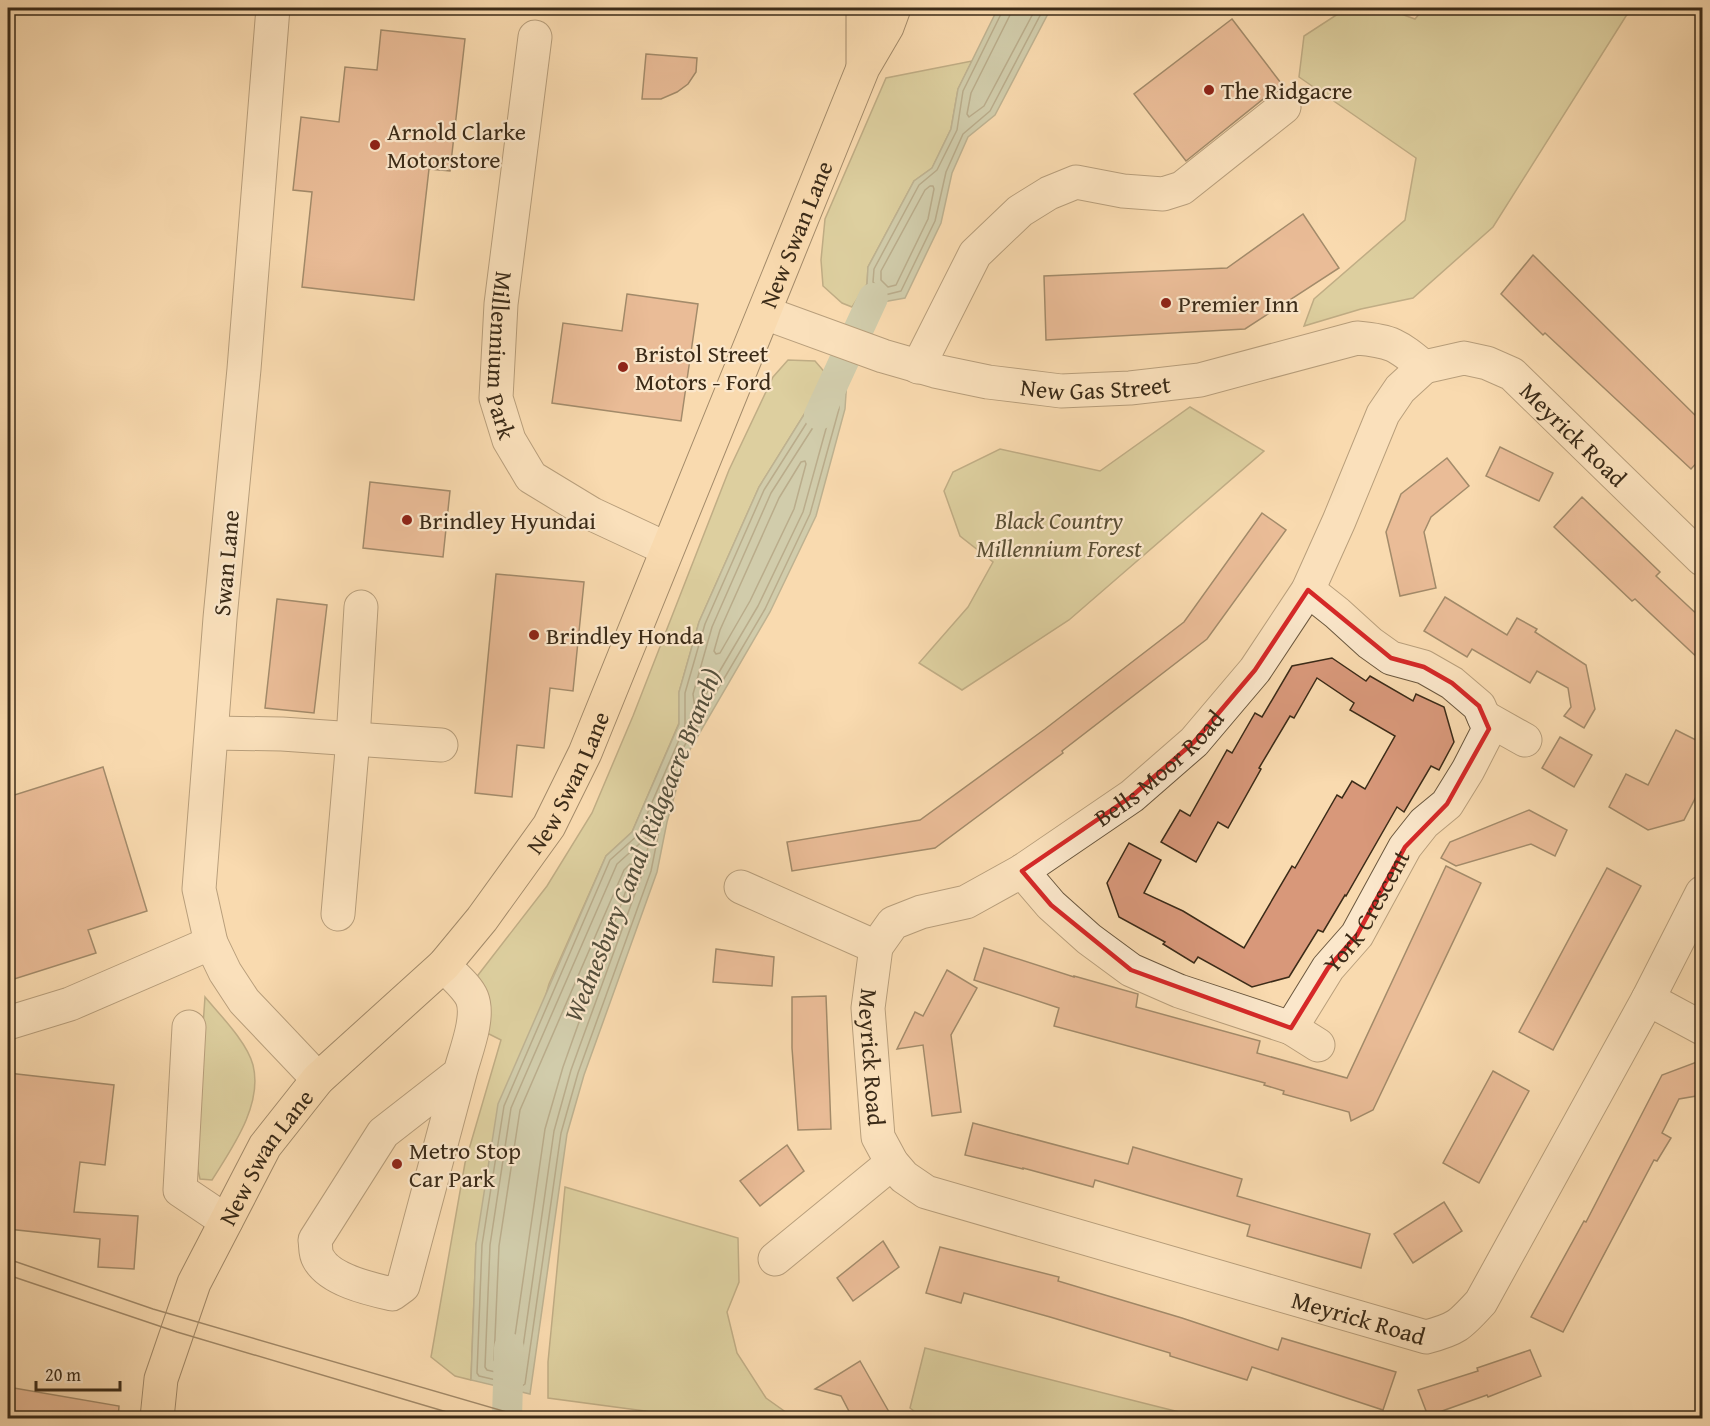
<svg xmlns="http://www.w3.org/2000/svg" width="1710" height="1426" viewBox="0 0 1710 1426" font-family="'Gentium Book Plus',serif">
<rect width="100%" height="100%" fill="#f9daaf"/>
<filter id="stains"><feTurbulence type="fractalNoise" baseFrequency=".00333" numOctaves="4"/><feColorMatrix values="0 0 0 0 .2 0 0 0 0 .09 0 0 0 0 .02 0 0 0 .5 -.17"/></filter>
<radialGradient id="worn" r=".72"><stop offset=".6" stop-color="#630" stop-opacity="0"/><stop offset="1" stop-color="#630" stop-opacity=".3"/></radialGradient>
<g fill="#bbc08c" stroke="#7b7652" stroke-width="1.5">
<polygon points="1347,8 1385,8 1415,19 1424,8 1634,8 1626,16 1493,227 1413,298 1361,309 1304,326 1314,299 1405,220 1416,158 1299,77 1304,36"/>
<polygon points="972,61 958,89 951,129 932,168 914,181 868,267 867,284 852,307 842,303 823,286 821,260 825,219 886,78"/>
<polygon points="788,360 815,361 828,376 759,487 699,622 679,692 679,723 632,832 606,856 549,984 476,1244 471,1380 455,1376 431,1357 465,1163 501,1040 481,1030 475,979 547,886 592,813 633,716 729,470 773,377"/>
<polygon points="1190,407 1264,451 1069,620 962,690 919,663 968,607 993,562 960,536 944,491 953,472 1000,449 1100,471"/>
<path d="M205,997C220,1015 247,1042 253,1065C263,1105 232,1148 212,1180L200,1179L194,1153Z"/>
<polygon points="565,1187 738,1238 739,1282 727,1312 737,1353 766,1398 794,1418 678,1418 645,1411 548,1398 548,1362"/>
<polygon points="925,1348 1203,1418 923,1418 910,1408"/>
</g>
<g fill="#9fbba6" stroke="#77816d" stroke-width="1.5">
<polygon points="998,8 1051,8 995,115 968,137 952,173 941,223 905,298 883,302 867,284 868,267 914,181 932,168 951,129 958,89"/>
<polygon points="828,376 847,379 845,409 816,516 770,612 685,758 667,822 657,872 584,1075 567,1134 530,1394 471,1380 476,1244 498,1104 606,856 632,832 679,724 679,692 699,622 759,487"/>
</g>
<g fill="none" stroke-linecap="round" stroke-linejoin="round">
<g stroke="#6d735f" stroke-width="1.5">
<polyline points="1003,8 1002,12 963,91 957,130 937,170 919,185 874,269 873,282 885,295 901,291 935,221 946,172 963,134 990,111 1044,8"/>
<polyline points="1011,8 1010,15 971,93 967,114 969,117 984,106 1036,8"/>
<polygon points="930,186 933,186 934,189 928,219 896,285 888,287 881,280 881,271 925,190"/>
<polygon points="832,383 840,386 839,409 810,514 765,609 679,755 661,821 651,871 578,1073 561,1133 525,1384 522,1386 479,1376 477,1373 482,1245 504,1106 610,860 638,835 685,726 685,693 705,624 764,490"/>
<polygon points="828,404 832,407 803,512 758,606 698,708 695,709 693,694 712,627 771,493"/>
<polygon points="805,461 806,464 794,509 750,601 720,653 716,654 714,651 720,630 779,498 801,462"/>
<polygon points="647,837 649,841 644,869 571,1070 554,1131 519,1375 516,1377 487,1370 485,1367 490,1245 511,1108 617,864"/>
<polygon points="630,864 634,865 634,868 563,1067 545,1129 511,1363 508,1366 496,1363 494,1360 499,1246 520,1110 624,870"/>
</g>
<g stroke="#9fbba6" stroke-width="30">
<polyline points="819,415 873,298"/>
<polyline points="507,1418 509,1348"/>
</g>
</g>
<g fill="#d8987a" stroke="#3b2b18" stroke-width="1.5">
<polygon points="1232,19 1284,87 1272,92 1186,161 1134,94"/>
<polygon points="381,30 465,39 450,171 429,169 414,300 302,287 312,192 293,190 301,117 339,122 345,67 377,70"/>
<polygon points="646,54 697,58 696,72 688,84 677,92 661,99 642,99"/>
<polygon points="1303,214 1339,268 1245,329 1046,340 1044,276 1227,268"/>
<polygon points="1533,255 1702,422 1702,457 1691,469 1545,333 1543,335 1501,294"/>
<polygon points="627,294 698,304 681,421 552,403 563,323 622,331"/>
<polygon points="1500,447 1553,473 1539,501 1486,476"/>
<polygon points="1447,458 1469,486 1431,517 1424,532 1436,588 1400,596 1386,532 1401,494"/>
<polygon points="370,482 450,491 443,557 363,548"/>
<polygon points="1582,497 1660,572 1656,576 1702,619 1702,662 1635,599 1632,601 1554,527"/>
<polygon points="1262,513 1286,530 1207,639 1062,751 1063,753 935,848 792,871 787,842 920,820 1045,729 1184,622"/>
<polygon points="496,574 584,582 573,691 550,688 544,748 517,745 512,797 475,793"/>
<polygon points="1445,597 1507,635 1517,618 1537,629 1535,632 1586,665 1595,709 1584,728 1564,716 1571,707 1568,688 1537,671 1530,683 1472,649 1467,657 1424,631"/>
<polygon points="277,599 327,605 314,713 265,708"/>
<polygon points="1332,658 1366,681 1370,676 1413,701 1416,694 1444,707 1454,742 1439,770 1431,766 1404,812 1397,807 1346,896 1345,895 1323,932 1318,930 1289,977 1252,987 1198,957 1194,963 1163,944 1165,942 1119,917 1107,883 1129,843 1161,860 1144,893 1183,911 1244,948 1292,866 1295,868 1337,795 1342,798 1352,781 1365,789 1395,736 1350,710 1354,703 1317,678 1294,718 1290,716 1259,768 1261,769 1228,828 1218,822 1196,862 1161,842 1180,810 1190,816 1227,750 1232,753 1255,713 1262,717 1292,666"/>
<polygon points="1676,730 1702,743 1702,785 1684,820 1648,830 1609,807 1626,774 1648,785"/>
<polygon points="1560,737 1592,755 1574,787 1542,768"/>
<polygon points="103,767 147,911 88,930 96,953 8,981 8,797"/>
<polygon points="1529,810 1567,830 1555,856 1531,844 1456,866 1441,858 1450,842"/>
<polygon points="1446,866 1481,883 1373,1110 1351,1121 1349,1112 1283,1094 1284,1091 1264,1085 1265,1083 1054,1026 1059,1008 974,980 984,948 1074,977 1074,976 1138,994 1136,1007 1260,1041 1257,1053 1347,1078"/>
<polygon points="1607,868 1641,886 1553,1050 1519,1032"/>
<polygon points="716,949 774,957 772,986 713,982"/>
<polygon points="947,970 977,988 951,1035 961,1112 932,1116 923,1045 897,1049 915,1012 923,1016"/>
<polygon points="826,996 831,1129 798,1130 792,1048 792,997"/>
<polygon points="1702,1060 1702,1095 1679,1099 1662,1133 1671,1138 1657,1161 1654,1160 1563,1332 1531,1317 1584,1221 1586,1222 1662,1075"/>
<polygon points="1493,1071 1529,1091 1479,1183 1443,1163"/>
<polygon points="8,1073 114,1085 105,1165 80,1162 74,1212 138,1216 134,1269 98,1267 100,1239 8,1229"/>
<polygon points="973,1123 1128,1164 1133,1147 1242,1179 1237,1196 1370,1234 1361,1268 1247,1236 1250,1225 1095,1180 1093,1187 1023,1168 1023,1169 965,1155"/>
<polygon points="787,1145 804,1171 760,1206 740,1181"/>
<polygon points="1444,1202 1462,1231 1413,1263 1394,1234"/>
<polygon points="883,1241 899,1267 853,1301 837,1278"/>
<polygon points="940,1247 1059,1277 1058,1281 1182,1318 1278,1350 1282,1338 1396,1372 1383,1410 1252,1367 1247,1380 1170,1356 1170,1353 1050,1317 964,1293 961,1303 926,1293"/>
<polygon points="1530,1350 1541,1376 1488,1397 1487,1395 1428,1416 1418,1390 1478,1371 1477,1368"/>
<polygon points="860,1361 893,1419 853,1419 841,1396 815,1389"/>
<polygon points="8,1387 119,1406 118,1419 8,1419"/>
</g>
<g fill="none" stroke-linecap="round" stroke-linejoin="round">
<defs>
<g id="minor">
<polyline points="273,8 244,369 220,618 199,889 211,943 225,972 244,1001 318,1079"/>
<path id="s1" d="M535,37L501,304L496,398L509,440L531,477L592,514L667,549"/>
<path id="s2" d="M765,313L883,356L935,371L988,382L1061,391L1130,388L1200,380L1357,338C1392,341 1397,345 1424,367"/>
<polyline points="918,367 975,254 1020,211 1049,193 1076,182 1123,191 1163,194 1182,188 1284,107"/>
<path id="s3" d="M1424,367L1464,358L1487,363L1512,374L1702,559"/>
<polyline points="1484,717 1525,740"/>
<polyline points="212,733 282,734 441,745"/>
<path id="s4" d="M1022,871L1051,905L1089,939L1131,970L1179,991L1291,1028L1328,968L1357,935L1405,847L1424,823L1447,804L1468,770L1489,729L1479,706L1452,683L1424,667L1391,658L1370,643L1337,613L1308,590"/>
<path id="s5" d="M741,887L876,947L893,923L921,912L966,902L1022,871L1132,796L1194,742L1255,670L1308,590L1339,521L1383,414L1400,389L1424,367"/>
<polyline points="338,914 353,739 361,607"/>
<path id="s6" d="M876,947L868,1008L878,1137L892,1163L904,1177L926,1192L1426,1337C1457,1329 1460,1325 1481,1302L1648,999L1702,893"/>
<path d="M444,965C452,975 467,986 472,998C480,1018 465,1053 460,1073L403,1286L392,1294C370,1289 329,1280 318,1258C315,1253 316,1246 315,1240L383,1133L460,1073"/>
<polyline points="1648,999 1702,1028"/>
<polyline points="8,1023 70,1004 211,943"/>
<polyline points="189,1027 180,1190 226,1221"/>
<polyline points="1291,1028 1318,1045"/>
<polyline points="775,1259 892,1163"/>
</g>
<g id="major">
<polyline points="863,66 863,8"/>
<path id="s7" d="M157,1418L161,1379L194,1283L265,1146L318,1079L444,965L482,919L549,826L585,753L863,68L887,27L894,8"/>
</g>
</defs>
<use href="#minor" stroke="#6a573e" stroke-width="35"/>
<use href="#major" stroke="#3b2b18" stroke-width="35"/>
<use href="#minor" stroke="#fbe7cb" stroke-width="33"/>
<use href="#major" stroke="#f9daaf" stroke-width="33"/>
<g stroke="#3b2b18" stroke-width="1.5">
<polyline points="8,1259 153,1309 527,1418"/>
<polyline points="8,1275 177,1332 467,1418"/>
</g>
</g>
<path d="M0 0H1710V1426H0ZM1308,590L1391,658L1424,667L1452,683L1479,706L1489,729L1447,804L1405,847L1357,935L1328,968L1291,1028L1131,970L1051,905L1022,871L1132,796L1194,742L1255,670Z" fill="#f9daaf" fill-opacity=".55" fill-rule="evenodd"/>
<path fill="none" stroke="#d62828" stroke-width="4.5" stroke-linejoin="round" d="M1308,590L1391,658L1424,667L1452,683L1479,706L1489,729L1447,804L1405,847L1357,935L1328,968L1291,1028L1131,970L1051,905L1022,871L1132,796L1194,742L1255,670Z"/>
<g fill="#8f2418" stroke="#fbe7cb" stroke-width="2">
<circle cx="1209" cy="90" r="6"/>
<circle cx="375" cy="145" r="6"/>
<circle cx="1166" cy="303" r="6"/>
<circle cx="623" cy="367" r="6"/>
<circle cx="407" cy="520" r="6"/>
<circle cx="534" cy="635" r="6"/>
<circle cx="397" cy="1164" r="6"/>
</g>
<g text-anchor="middle" dominant-baseline="central" stroke-width="4.5" stroke-linejoin="round" paint-order="stroke">
<g font-size="24" fill="#3b2b18" stroke="#fbe7cb" text-anchor="start">
<text x="1221" y="90">The Ridgacre</text>
<text x="387" y="131">Arnold Clarke<tspan x="387" dy="28">Motorstore</tspan></text>
<text x="1178" y="303">Premier Inn</text>
<text x="635" y="353">Bristol Street<tspan x="635" dy="28">Motors - Ford</tspan></text>
<text x="419" y="520">Brindley Hyundai</text>
<text x="546" y="635">Brindley Honda</text>
<text x="409" y="1150">Metro Stop<tspan x="409" dy="28">Car Park</tspan></text>
</g>
<g font-size="24" fill="#3b2b18" stroke="#fbe7cb">
<text stroke="none"><textPath href="#s7" startOffset="1366">New Swan Lane</textPath></text>
<text stroke="none"><textPath href="#s1" startOffset="321">Millennium Park</textPath></text>
<text stroke="none"><textPath href="#s2" startOffset="342">New Gas Street</textPath></text>
<text stroke="none"><textPath href="#s3" startOffset="178">Meyrick Road</textPath></text>
<text transform="translate(226 563) rotate(-85)">Swan Lane</text>
<text stroke="none"><textPath href="#s5" startOffset="489">Bells Moor Road</textPath></text>
<text stroke="none"><textPath href="#s7" startOffset="772">New Swan Lane</textPath></text>
<text stroke="none"><textPath href="#s4" startOffset="458">York Crescent</textPath></text>
<text stroke="none"><textPath href="#s6" startOffset="111">Meyrick Road</textPath></text>
<text stroke="none"><textPath href="#s7" startOffset="286">New Swan Lane</textPath></text>
<text stroke="none"><textPath href="#s6" startOffset="716">Meyrick Road</textPath></text>
</g>
<g font-size="24" font-style="italic" fill="#5b5035" stroke="#fbe7cb">
<text x="1059" y="520">Black Country<tspan x="1059" dy="28">Millennium Forest</tspan></text>
</g>
<g font-size="26" font-style="italic" fill="#544f3c" stroke="#fbe7cb">
<text transform="translate(642 845) rotate(-68)">Wednesbury Canal (Ridgeacre Branch)</text>
</g>
</g>
<rect width="1710" height="1426" fill="none" stroke="#f9daaf" stroke-width="30"/>
<rect x="9" y="9" width="1692" height="1408" fill="none" stroke="#3b2b18" stroke-width="3"/>
<rect x="15" y="15" width="1680" height="1396" fill="none" stroke="#3b2b18" stroke-width="1.5"/>
<path d="M36 1381v9h84v-9" fill="none" stroke="#3b2b18" stroke-width="3"/>
<text x="45" y="1381" font-size="18" fill="#3b2b18" stroke="#fbe7cb" stroke-width="4.5" paint-order="stroke">20 m</text>
<rect width="100%" height="100%" filter="url(#stains)"/>
<rect width="100%" height="100%" fill="url(#worn)"/>
</svg>
